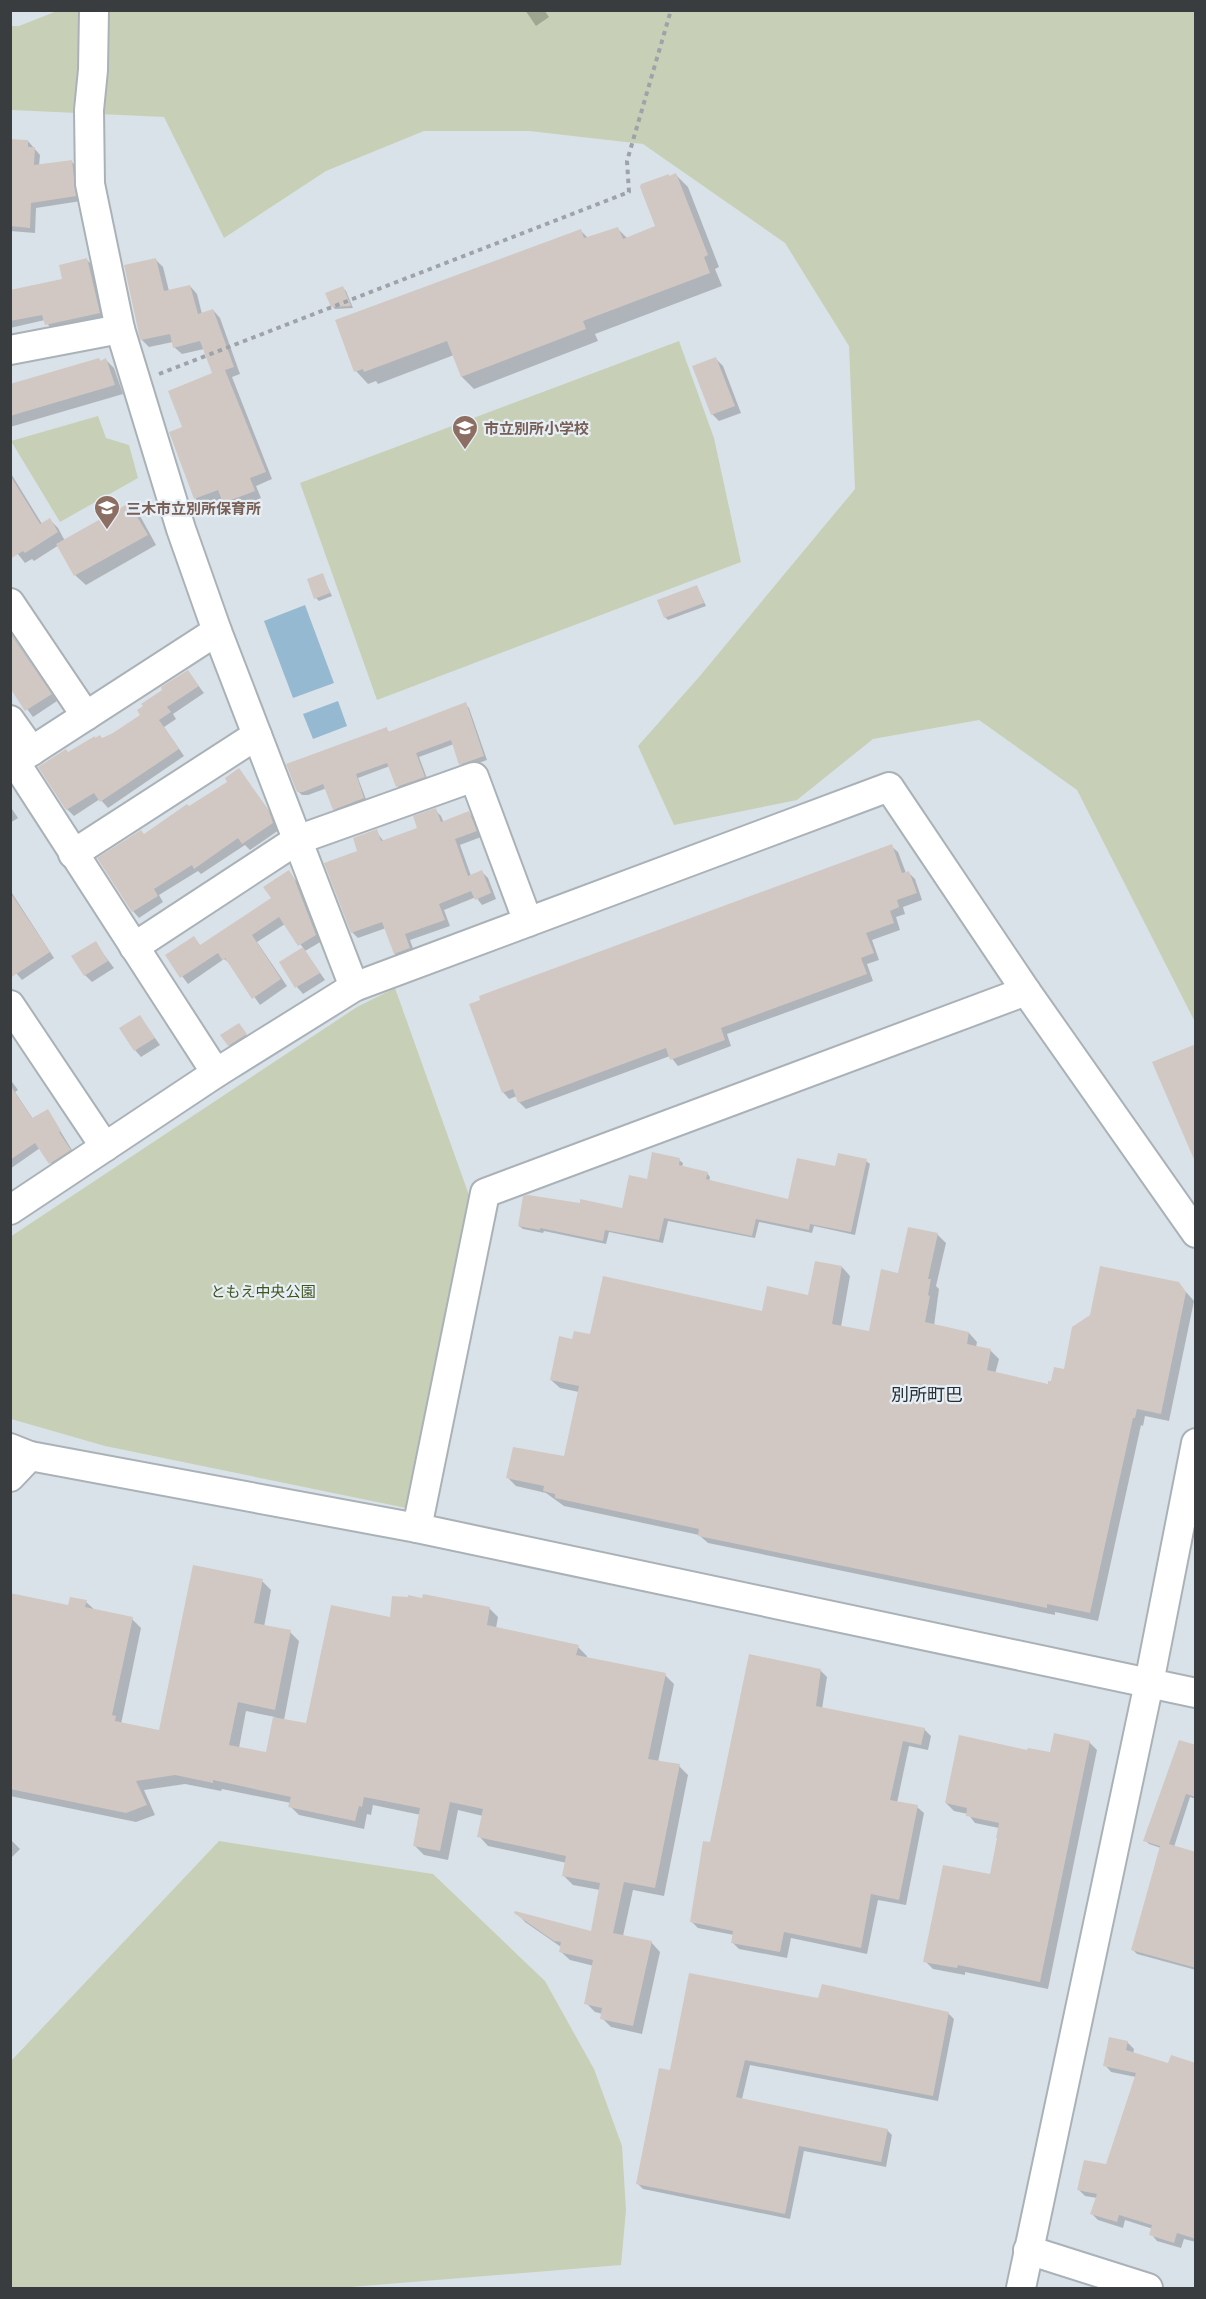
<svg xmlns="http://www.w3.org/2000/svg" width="1206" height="2299" viewBox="0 0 1206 2299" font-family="Mulish,'Noto Sans JP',sans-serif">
<rect width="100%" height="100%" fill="#dae2e9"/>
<g fill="#c7d0b6">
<polygon points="57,11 1195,11 1195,1022 1077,790 979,720 873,739 797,800 674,825 638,746 699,677 855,489 849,346 785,243 643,144 529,131 424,131 326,171 224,238 164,117 11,110 11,26 19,26"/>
<polygon points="679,341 714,438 741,562 377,700 300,483"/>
<polygon points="98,416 106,438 129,445 138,478 60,522 11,441"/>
<polygon points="395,988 470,1198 406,1508 105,1446 11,1419 10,1237 357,1007"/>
<polygon points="219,1841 433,1874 545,1981 594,2069 622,2146 626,2210 621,2265 339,2288 11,2288 11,2061"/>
</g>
<g fill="#96b9d2">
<polygon points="305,605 334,683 293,698 264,621"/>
<polygon points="338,701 347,726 313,739 303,714"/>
</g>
<g fill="#0003" fill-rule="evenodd">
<polygon points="525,10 544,10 549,17 536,26"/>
<polygon points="10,141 28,141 40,155 39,166 72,162 77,167 81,201 36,208 35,233 10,231"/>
<polygon points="676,175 688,187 719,267 715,269 722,286 595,334 598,341 474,389 462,377 454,355 378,384 376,381 368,384 356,371 580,230 588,238 618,229 628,239 657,227 670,177"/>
<polygon points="155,259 163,267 169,291 190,286 197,294 202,314 213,310 220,318 240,374 232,377 272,479 256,486 261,498 232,510 223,498 203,506 196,499 171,433 184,428 214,374 204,349 182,354 174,347 173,342 149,347 142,340"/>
<polygon points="87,260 93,266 104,319 52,330 45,320 10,328 10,291 64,280"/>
<polygon points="343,288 346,291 353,308 335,309 332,306"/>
<polygon points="99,359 101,362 106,360 114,368 123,394 10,427 10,385"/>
<polygon points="716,359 723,366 741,413 719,421 712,414"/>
<polygon points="10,472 42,524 50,520 58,528 65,541 129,505 139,514 156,545 86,585 76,576 59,545 34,561 32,559 25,563 10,544"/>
<polygon points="322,575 332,596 319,601 316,598"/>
<polygon points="697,587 706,606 668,620 665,617"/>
<polygon points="10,632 57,701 33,717 10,686"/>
<polygon points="188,672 204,693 173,714 176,719 164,727 184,756 108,808 100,799 74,816 67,809 40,767 103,740 142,715"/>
<polygon points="465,704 469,708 487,760 465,768 461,764 454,744 419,757 428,781 401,790 398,786 390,766 358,778 367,802 338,813 334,809 327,788 308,795 302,795 298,791 386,729 390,733"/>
<polygon points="239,770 275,819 279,830 250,850 245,845 201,874 198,871 159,895 163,902 139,918 133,911 99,859 145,835 189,808 229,782"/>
<polygon points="10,806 18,818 10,823"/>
<polygon points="435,810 441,816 444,823 469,813 475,819 481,837 460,845 471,876 482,872 488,878 496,899 482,905 476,897 444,910 450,926 410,940 415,954 401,960 395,954 386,928 358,938 352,932 359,851 376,831 384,842 418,828"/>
<polygon points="891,846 898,852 906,873 908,872 915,879 922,900 903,907 905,914 896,917 900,930 872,940 879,960 867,964 873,981 727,1034 731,1046 678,1066 670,1056 526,1109 519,1102 517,1096 509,1099 503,1092"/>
<polygon points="289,872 300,886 322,941 305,951 325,980 303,994 297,987 281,963 304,949 285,924 257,942 287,986 260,1005 231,964 224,959 188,984 167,956 194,938 201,946 273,899"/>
<polygon points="10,890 54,958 22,980 10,966"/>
<polygon points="95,943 114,968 92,982 85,975"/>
<polygon points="140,1017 160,1045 141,1057 135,1050"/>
<polygon points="242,1028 248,1038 232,1048 229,1045"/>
<polygon points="10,1079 18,1090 15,1092 33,1119 48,1111 75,1155 55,1168 40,1148 10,1169"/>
<polygon points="679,1160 683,1163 682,1167 707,1173 710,1177 709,1182 789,1201 836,1168 866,1161 870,1164 855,1235 814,1226 812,1233 759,1222 755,1238 668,1221 663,1243 609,1232 606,1244 544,1231 543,1233 523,1229 519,1226 624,1210 648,1180"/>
<polygon points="937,1234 946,1243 936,1286 939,1289 934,1326 969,1333 977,1342 976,1347 990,1350 999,1359 995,1374 1049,1385 1178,1283 1194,1301 1169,1421 1145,1416 1143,1426 1141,1425 1098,1621 1055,1612 1055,1615 708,1543 699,1535 564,1506 546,1493 516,1486 508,1478 565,1457 579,1392 560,1388 551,1380 573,1341 591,1336 763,1312 809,1296 842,1267 850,1276 841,1327 870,1333 899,1274"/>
<path d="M262,1581L271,1590L264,1627L290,1632L299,1641L284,1720L307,1725L391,1619L489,1608L498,1617L496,1628L578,1647L587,1656L586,1659L665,1675L674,1684L658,1762L679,1766L688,1775L664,1896L633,1890L623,1936L651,1942L660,1952L642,2034L611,2027L602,2018L603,2014L595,2012L586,2003L594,1966L570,1960L560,1951L561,1947L525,1922L517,1913L592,1933L600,1890L573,1885L564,1876L567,1863L488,1846L479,1836L483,1816L458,1810L448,1860L424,1855L415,1846L421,1815L373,1805L371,1815L367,1814L364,1829L299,1815L290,1806L291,1803L222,1789L221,1791L185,1784L144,1790L155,1815L136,1822L10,1796V1595L69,1607L86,1602L96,1611L132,1619L141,1628L121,1724L160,1732ZM246,1711L275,1717L267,1754L239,1748Z"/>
<polygon points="820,1670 827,1677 822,1709 924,1729 931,1736 928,1750 909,1746 897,1803 917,1807 924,1813 906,1905 878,1900 867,1954 791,1938 787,1958 739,1949 732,1942 734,1935 698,1928 691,1921 711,1844"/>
<polygon points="1089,1742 1097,1750 1048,1989 965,1972 965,1975 933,1969 925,1961 991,1876 999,1828 975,1823 968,1814 954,1811 946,1803 1028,1752 1051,1754"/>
<polygon points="1196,1747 1196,1799 1190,1797 1174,1847 1196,1853 1196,1970 1137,1954 1133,1950 1161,1848 1149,1844 1145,1840"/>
<polygon points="10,1839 20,1849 10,1859"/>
<polygon points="819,2000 949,2014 954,2019 938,2101 750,2065 742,2099 887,2130 892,2135 886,2167 804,2151 790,2219 643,2189 638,2184 671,2071"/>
<polygon points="1127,2042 1134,2049 1133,2054 1169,2065 1196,2065 1196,2242 1184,2239 1181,2248 1157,2241 1151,2234 1153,2229 1125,2220 1123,2228 1098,2220 1092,2214 1097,2198 1085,2196 1078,2189 1107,2166 1136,2077 1111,2072 1105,2065"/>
</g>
<g fill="#d2c8c3">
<polygon points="10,139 28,140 28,147 35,147 34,165 72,160 76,196 31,203 30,228 10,226"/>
<polygon points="676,173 708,255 704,257 710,273 583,321 586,329 461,377 447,341 364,372 363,369 354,372 335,320 581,229 584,238 618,227 623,239 655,226 640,187 641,184 669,174 669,176"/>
<polygon points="87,258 100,313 45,325 42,315 10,321 10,290 62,279 59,265"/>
<polygon points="156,258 164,291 190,285 198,314 213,309 234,367 225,370 266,472 250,478 255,491 223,503 218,490 194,499 169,432 182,427 168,391 212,373 200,341 173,348 170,334 141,340 140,339 124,265"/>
<polygon points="343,286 351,306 331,307 325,293"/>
<polygon points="716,357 735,406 711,415 692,366"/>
<polygon points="99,358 100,361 106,358 115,385 10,416 10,384"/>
<polygon points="10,475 40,524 50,518 58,532 25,553 23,551 10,559"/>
<polygon points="129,503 148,535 74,576 56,544"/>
<polygon points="323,573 330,593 314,599 307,579"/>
<polygon points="697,585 704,603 664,618 657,600"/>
<polygon points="10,633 52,694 25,711 10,688"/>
<polygon points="188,670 199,686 167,707 171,712 159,720 179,749 100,802 94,793 66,810 38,767 66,749 68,752 95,736 95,738 100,735 102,738 113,733 140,715 137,710 143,706 141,704 162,690 161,687"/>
<polygon points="466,702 484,756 459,765 451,740 416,753 425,777 396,787 387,763 356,774 364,798 333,810 323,784 303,792 297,792 286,764 387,727 388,732"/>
<polygon points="239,768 269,811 273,823 242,844 238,838 194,869 192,865 154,889 158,896 132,912 97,858 141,830 144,834 187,804 189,806 227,782 225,778"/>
<polygon points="436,808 441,822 469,811 477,831 455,839 468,876 482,870 491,893 475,900 471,891 439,904 445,920 405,934 410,948 394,954 382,922 351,933 324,863 357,851 353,838 377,829 381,841 417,828 413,816"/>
<polygon points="892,844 902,873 909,871 917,893 897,900 899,907 890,911 894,923 866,933 874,953 861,958 867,974 721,1028 725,1040 670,1060 666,1048 518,1103 513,1089 502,1093 469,1004 480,1000 479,996"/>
<polygon points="289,870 294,878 316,935 298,946 279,917 252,935 281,979 252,999 225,958 222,960 218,953 180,978 165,955 194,936 200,945 271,898 263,887"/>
<polygon points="10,892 50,952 10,978"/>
<polygon points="96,941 108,961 84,976 71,956"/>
<polygon points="303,947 320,973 295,988 279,962"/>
<polygon points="140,1015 155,1038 134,1051 119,1028"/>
<polygon points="239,1023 247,1034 228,1046 220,1035"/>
<polygon points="1196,1044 1196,1164 1152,1062"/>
<polygon points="10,1085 32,1118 48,1109 61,1131 59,1132 71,1150 49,1164 35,1143 10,1160"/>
<polygon points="652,1152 680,1158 679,1165 708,1172 706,1179 788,1199 797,1158 835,1166 838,1153 867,1159 851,1232 810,1224 809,1230 756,1219 752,1236 664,1218 659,1240 605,1230 603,1241 540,1228 540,1230 518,1226 523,1196 528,1195 580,1203 580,1199 622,1208 629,1175 647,1179"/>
<polygon points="908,1227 938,1233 928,1279 931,1279 928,1295 930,1296 925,1322 969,1332 967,1344 991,1349 987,1370 1048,1384 1048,1381 1051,1381 1054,1367 1064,1369 1072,1327 1090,1315 1100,1266 1179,1282 1186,1292 1161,1414 1137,1409 1135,1418 1133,1418 1090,1613 1047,1604 1047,1608 698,1536 699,1529 555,1498 555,1494 543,1491 544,1486 506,1478 513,1447 564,1456 579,1386 550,1380 559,1336 572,1339 574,1331 590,1334 603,1276 762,1311 767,1286 808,1295 815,1261 842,1266 832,1324 869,1331 881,1269 898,1273"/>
<polygon points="193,1565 263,1579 254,1623 291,1630 275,1710 238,1702 229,1745 266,1752 273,1717 306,1723 331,1605 390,1617 392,1596 408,1597 408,1595 422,1598 423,1594 490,1607 487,1625 579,1645 576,1655 666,1673 648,1759 680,1764 655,1888 624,1882 613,1933 652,1941 633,2026 600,2019 602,2008 584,2004 593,1960 559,1952 561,1942 554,1941 514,1913 515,1911 591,1931 600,1883 562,1876 566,1856 477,1837 483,1809 450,1802 440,1851 413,1846 420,1808 364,1797 362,1807 359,1806 355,1821 288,1807 291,1797 213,1780 213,1783 175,1775 136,1781 147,1805 126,1813 10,1789 10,1593 68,1605 70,1597 87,1600 85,1607 133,1617 112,1715 116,1716 115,1721 159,1730"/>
<polygon points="749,1654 821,1669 816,1706 925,1728 921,1745 903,1741 890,1800 918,1805 899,1900 871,1894 861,1948 784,1932 780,1952 731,1943 733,1931 690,1922 703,1841 710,1842"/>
<polygon points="1054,1733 1090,1741 1040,1982 958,1965 957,1968 923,1962 943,1865 990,1874 997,1838 996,1838 999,1823 966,1816 967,1808 945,1803 959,1735 1027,1750 1028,1748 1050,1752"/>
<polygon points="1179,1740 1196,1745 1196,1797 1186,1794 1169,1844 1196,1852 1196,1968 1131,1950 1160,1846 1143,1841"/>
<polygon points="689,1973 818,1998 822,1984 949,2012 933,2096 745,2060 736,2097 888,2129 881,2162 799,2146 785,2214 636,2184 659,2068 670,2070"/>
<polygon points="1109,2037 1128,2041 1126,2050 1168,2063 1171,2055 1196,2063 1196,2239 1177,2233 1174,2243 1149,2235 1152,2225 1119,2215 1117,2222 1090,2214 1097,2194 1077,2190 1084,2160 1106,2164 1136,2073 1103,2066"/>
</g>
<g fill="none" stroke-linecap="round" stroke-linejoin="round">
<defs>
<g id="minor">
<polyline points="94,10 93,70 89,110 90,184 120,329 181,529 217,631 354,987"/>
<polyline points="10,350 120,329"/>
<polyline points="10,603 86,716"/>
<polyline points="10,720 32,751"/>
<polyline points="15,762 216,1073"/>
<polyline points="10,765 217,631"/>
<polyline points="73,854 257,735"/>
<polyline points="134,947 297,840 474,777 528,922"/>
<polyline points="10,1005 105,1147"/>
<polyline points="10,1210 216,1073 354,987 889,787 1026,991 1196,1233"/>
<polyline points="10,1448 30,1456 417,1528 1196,1693"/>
<polyline points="10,1477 30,1456"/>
<polyline points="417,1528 485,1193 1026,991"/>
<polyline points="1028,2250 1148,2288"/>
<polyline points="1021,2288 1149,1683 1196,1443"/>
</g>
</defs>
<use href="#minor" stroke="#aab2b8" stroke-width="32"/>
<polyline stroke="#9da3a8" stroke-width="4" stroke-dasharray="4.5 4.5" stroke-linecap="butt" points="159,374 629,192 627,161 671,10"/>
<use href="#minor" stroke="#fff" stroke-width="28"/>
</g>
<defs>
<symbol id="school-pin" viewBox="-11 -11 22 30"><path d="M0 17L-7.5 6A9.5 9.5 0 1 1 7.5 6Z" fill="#8d6e63" stroke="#e7eff6"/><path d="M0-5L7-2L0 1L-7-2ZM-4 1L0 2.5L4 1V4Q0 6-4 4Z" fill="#fff"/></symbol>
</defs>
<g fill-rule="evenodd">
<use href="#school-pin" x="450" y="413" width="30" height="40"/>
<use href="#school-pin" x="92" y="493" width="30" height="40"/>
</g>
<g text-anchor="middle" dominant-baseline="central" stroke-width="4.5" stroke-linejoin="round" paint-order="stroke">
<g font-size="15" font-weight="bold" fill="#785e54" stroke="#e7eff6" text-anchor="start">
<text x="484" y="428">市立別所小学校</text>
<text x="126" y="508">三木市立別所保育所</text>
</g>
<g font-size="15" fill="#43531c" stroke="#e7eff6">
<text x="263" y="1291">ともえ中央公園</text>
</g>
<g font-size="18" fill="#272e33" stroke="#e7eff6">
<text x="927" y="1394">別所町巴</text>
</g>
</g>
<rect width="1206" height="2299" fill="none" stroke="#3a3d40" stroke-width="24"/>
</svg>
